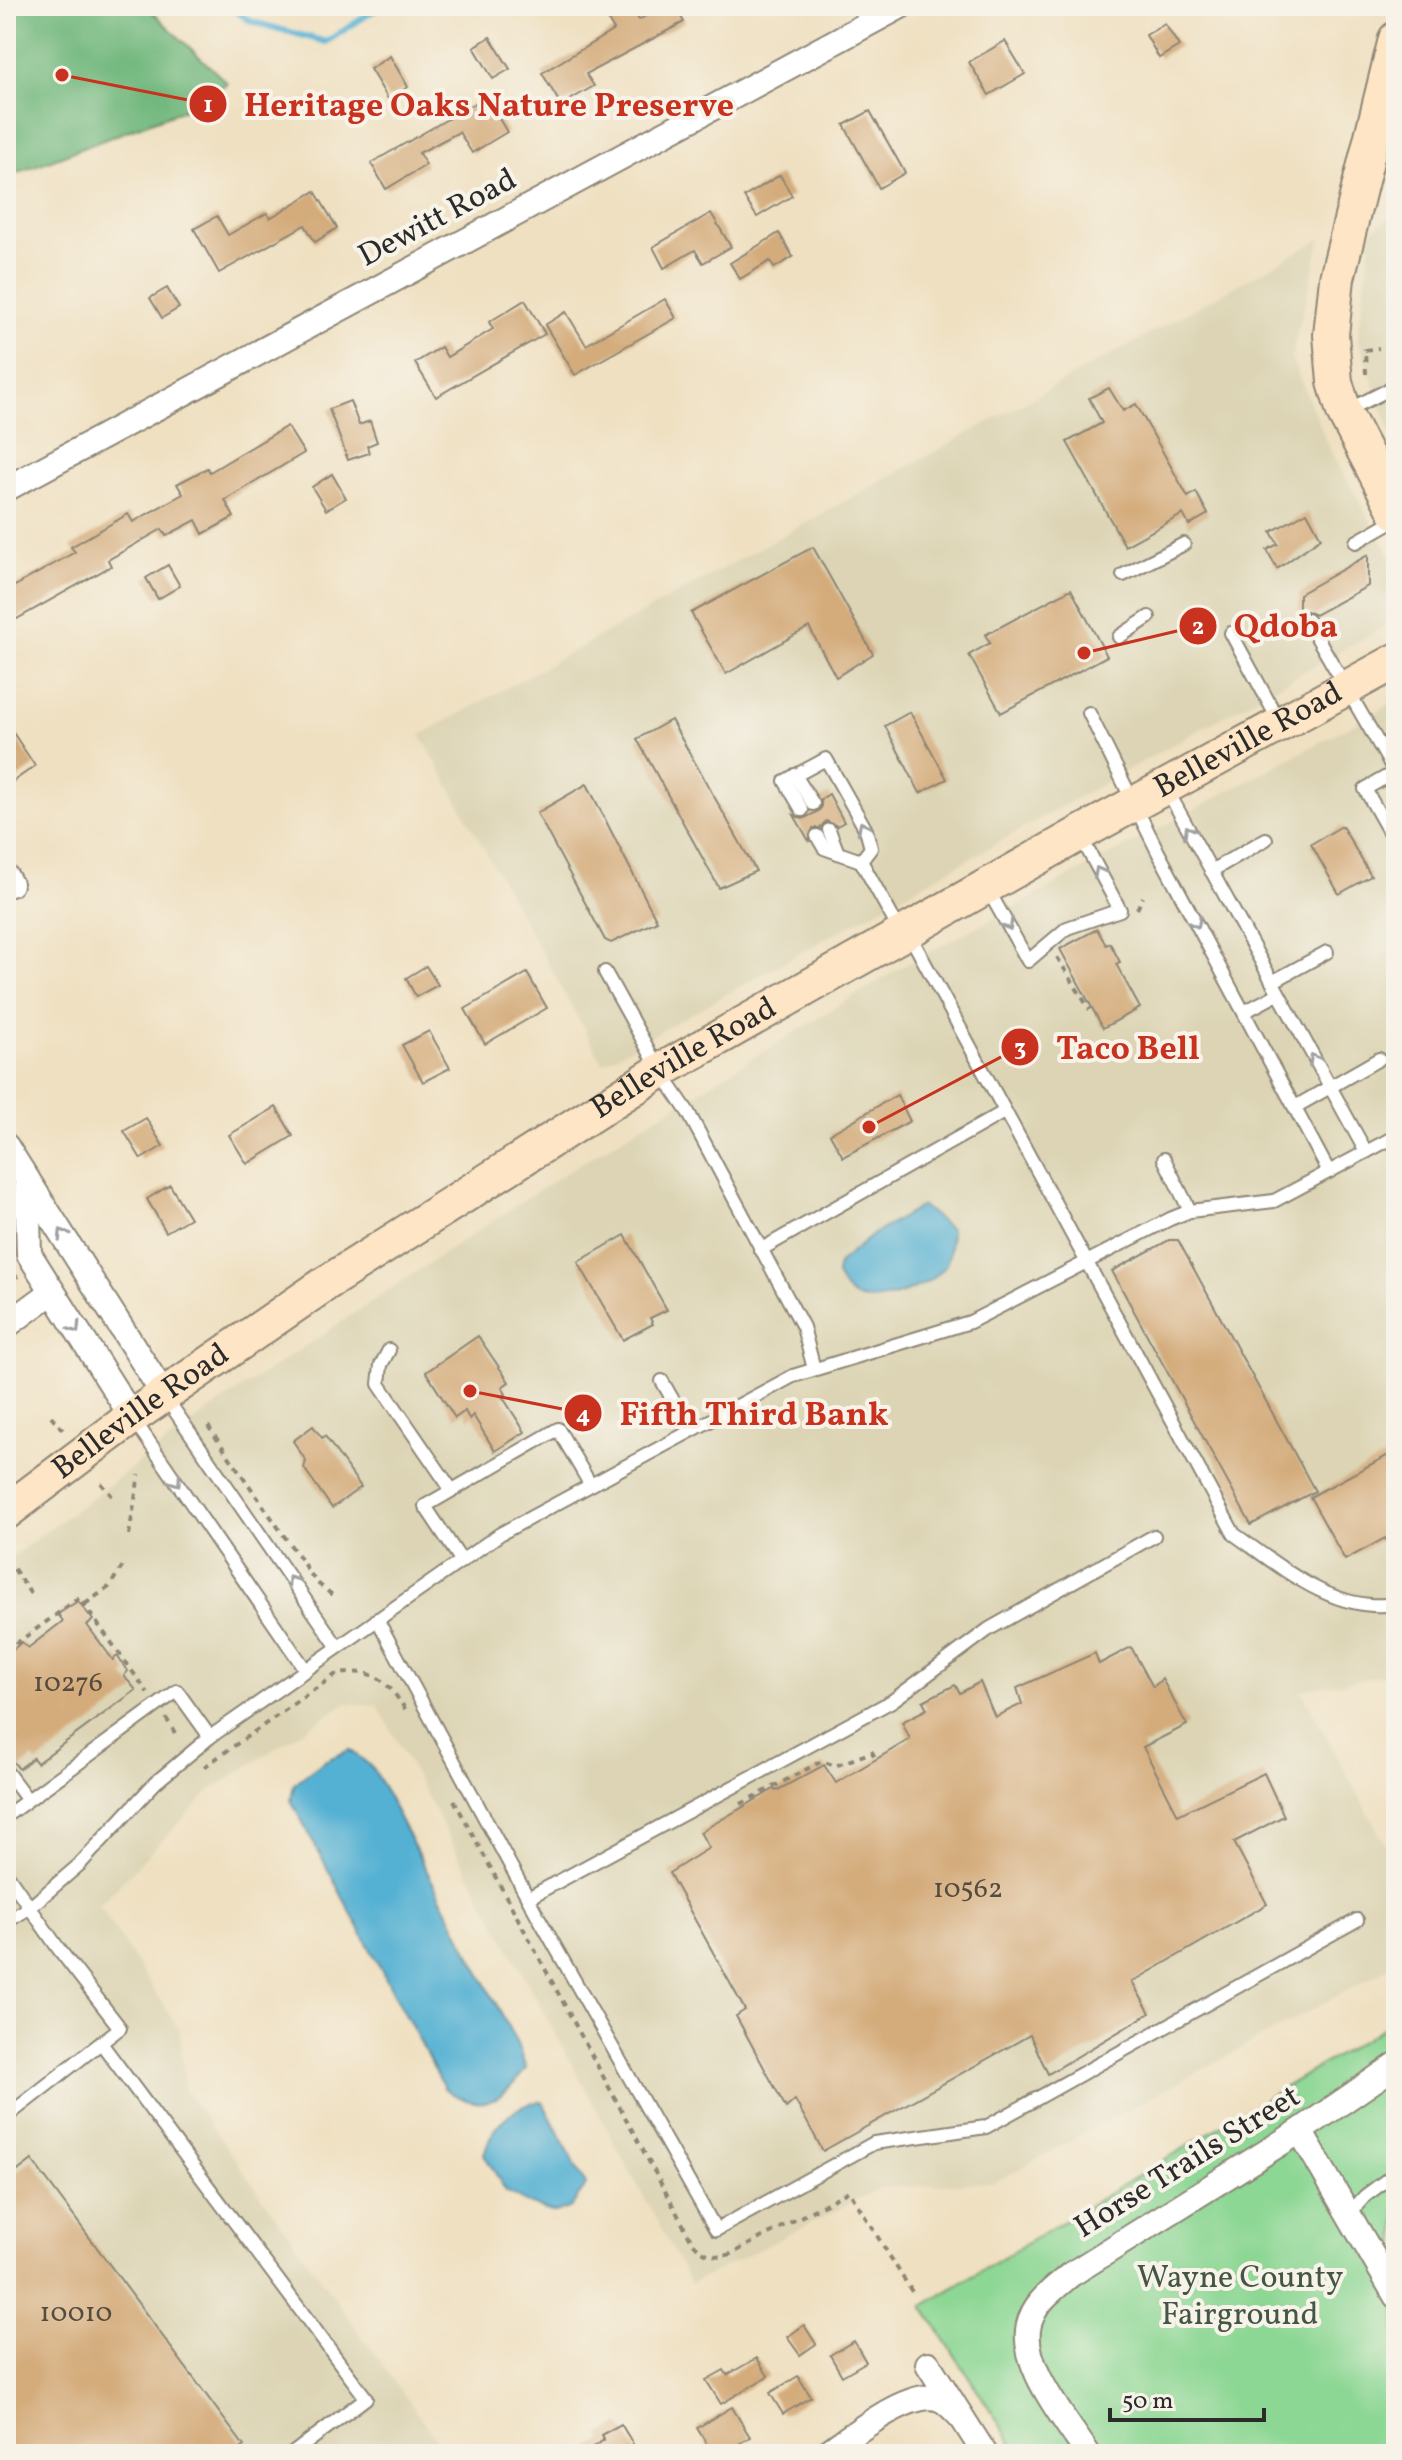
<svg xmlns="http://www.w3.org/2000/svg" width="1402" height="2460" viewBox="0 0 1402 2460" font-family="Vollkorn,serif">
<rect width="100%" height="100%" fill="#f7f3e8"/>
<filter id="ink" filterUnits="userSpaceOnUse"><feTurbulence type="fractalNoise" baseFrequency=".0125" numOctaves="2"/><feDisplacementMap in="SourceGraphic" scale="16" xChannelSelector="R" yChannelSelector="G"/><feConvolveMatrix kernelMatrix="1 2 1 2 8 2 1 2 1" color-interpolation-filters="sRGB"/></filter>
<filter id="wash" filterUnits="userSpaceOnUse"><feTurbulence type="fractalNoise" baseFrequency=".006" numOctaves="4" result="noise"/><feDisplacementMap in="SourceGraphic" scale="32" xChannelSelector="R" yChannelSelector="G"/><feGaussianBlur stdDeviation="1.8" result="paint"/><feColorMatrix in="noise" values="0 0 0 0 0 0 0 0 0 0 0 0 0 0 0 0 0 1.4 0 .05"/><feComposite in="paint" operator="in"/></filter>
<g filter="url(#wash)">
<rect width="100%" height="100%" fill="#efe0c1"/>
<g fill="#dcd4b4">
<polygon points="1396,212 1396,448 1358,338 1372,230"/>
<polygon points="1321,239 1291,358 1332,454 1396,565 1396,620 603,1063 421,735"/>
<polygon points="1396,701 1396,1673 1301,1690 1396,1864 1396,1964 995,2182 880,2188 691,2284 378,1706 346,1703 211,1790 99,1905 180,2031 185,2090 436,2439 415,2454 6,2454 6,1561 223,1401 557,1178 900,968"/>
</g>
<polygon fill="#8dd794" stroke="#5c8160" stroke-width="2" points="1396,2020 1396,2454 1019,2454 923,2306"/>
<polygon fill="#72b87e" stroke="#4e7254" stroke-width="2" points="6,6 146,6 227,83 198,104 6,177"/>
<g fill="#54b1d3" stroke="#406e7f" stroke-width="2">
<path d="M922,1206L951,1230C950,1240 951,1253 947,1262C939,1284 879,1306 857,1298C846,1294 842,1285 837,1275L839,1263L874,1234Z"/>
<path d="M350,1750L373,1768L517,2044L526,2069C499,2103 483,2114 445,2089L291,1800L294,1784L324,1761Z"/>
<path d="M542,2101L586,2185L571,2207L555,2213L531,2205L506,2191L484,2154C492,2126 512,2105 542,2101Z"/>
</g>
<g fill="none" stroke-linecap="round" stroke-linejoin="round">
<polyline stroke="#54b1d3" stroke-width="6" points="229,6 250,21 326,42 381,6"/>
</g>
<g id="blocks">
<g fill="#d4ac7b">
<polygon points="662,6 675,6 684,22 586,74 594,86 561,105 542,73 614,30 608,20 631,7 639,20"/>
<polygon points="1165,24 1179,46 1159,58 1146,35"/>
<polygon points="490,37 510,69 493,79 474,47"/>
<polygon points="1005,41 1025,74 989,95 969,62"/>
<polygon points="390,56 408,87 388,99 370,69"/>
<polygon points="486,97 507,132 472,153 459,132 419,153 426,165 386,189 371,163"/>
<polygon points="870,111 905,173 879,188 844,125"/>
<polygon points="780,175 792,196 757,217 744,197"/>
<polygon points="315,191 337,228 315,242 305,225 219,273 194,229 217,216 228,235 267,213 270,218"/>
<polygon points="711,213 731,247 703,263 695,250 664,268 653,247"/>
<polygon points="779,233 793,257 774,268 770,261 740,279 730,263"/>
<polygon points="167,288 179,308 162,318 150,298"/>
<polygon points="665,299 676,318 575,375 545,325 566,312 586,345"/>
<polygon points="525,300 545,334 436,397 415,363 441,347 447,357 493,329 489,322"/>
<polygon points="1109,388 1123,411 1136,404 1188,497 1196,492 1208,514 1189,525 1183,514 1125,546 1067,442 1102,423 1089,398"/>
<polygon points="350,401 359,425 370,421 377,442 367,446 369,453 348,460 329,409"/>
<polygon points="287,426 304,453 225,500 234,517 203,534 196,520 166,536 162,529 108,560 111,566 6,625 6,591 75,552 71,547 128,514 133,522 183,494 177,484 207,468 210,472"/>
<polygon points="332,474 346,498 326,510 312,487"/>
<polygon points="1307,512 1321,538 1277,569 1267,550 1278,544 1271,532"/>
<polygon points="813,547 873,654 836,677 809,627 726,674 691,613"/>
<polygon points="1368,555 1368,586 1315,615 1306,611 1299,618 1299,594"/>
<polygon points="168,565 180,586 158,599 146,578"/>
<polygon points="1071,589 1107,656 1001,713 969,655 990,643 985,635"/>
<polygon points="910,712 947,779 920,793 885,726"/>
<polygon points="671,720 756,871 719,888 637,739"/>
<polygon points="6,722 35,766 12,782 6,773"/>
<polygon points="587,784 657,921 611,943 605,940 537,813"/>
<polygon points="829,794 844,822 837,826 826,821 820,828 813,828 809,841 794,815 803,819 817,812 821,808 821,799"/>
<polygon points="1342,826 1371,876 1339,894 1311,844"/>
<polygon points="1097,929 1106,945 1110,943 1120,962 1116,964 1140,1008 1103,1028 1060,949"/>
<polygon points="426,966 438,985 416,997 406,978"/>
<polygon points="527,973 547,1008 485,1044 465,1009"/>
<polygon points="429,1031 450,1068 423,1082 402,1045"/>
<polygon points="897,1095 910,1121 843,1157 830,1134"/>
<polygon points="276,1107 293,1136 247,1164 229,1135"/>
<polygon points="146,1118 163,1146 141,1159 124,1131"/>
<polygon points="170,1185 190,1218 166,1232 147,1199"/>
<polygon points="625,1235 667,1310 650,1318 653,1324 623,1340 578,1262"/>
<polygon points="1169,1240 1178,1240 1315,1491 1251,1525 1112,1271"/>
<polygon points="478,1336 509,1382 502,1387 506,1394 502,1396 525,1432 495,1451 473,1415 469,1419 465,1411 455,1418 426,1372"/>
<polygon points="313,1426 322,1438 325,1436 361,1487 332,1508 304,1468 306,1461 293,1441"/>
<polygon points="1396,1451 1396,1557 1385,1538 1345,1560 1310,1497"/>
<polygon points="78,1601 93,1620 87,1625 113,1660 117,1656 123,1664 128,1671 124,1676 136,1690 37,1763 33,1758 19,1769 6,1753 6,1744 16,1736 6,1722 6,1655 22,1642 28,1648 63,1621 58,1614"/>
<polygon points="1131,1647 1153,1687 1162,1679 1187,1725 1143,1747 1178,1815 1264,1773 1284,1816 1234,1842 1267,1904 1132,1982 1150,2013 1048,2074 1030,2035 823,2151 795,2100 786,2108 736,2016 745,2010 669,1873 709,1848 700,1832 774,1789 776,1791 824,1765 836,1783 910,1739 902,1722 927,1709 923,1701 955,1685 960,1693 980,1682 995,1717 1022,1704 1017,1688 1095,1653 1099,1664"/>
<polygon points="32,2160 244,2446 233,2454 6,2454 6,2180"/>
<polygon points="804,2325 816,2344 800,2355 787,2337"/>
<polygon points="854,2341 866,2362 842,2376 830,2355"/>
<polygon points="757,2358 768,2376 721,2404 706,2380 724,2370 727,2375"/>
<polygon points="798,2376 811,2397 783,2414 770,2393"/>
<polygon points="732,2407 750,2437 722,2454 713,2454 697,2428"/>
<polygon points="621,2424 639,2454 581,2454 604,2440 601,2435"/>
</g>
</g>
</g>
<g filter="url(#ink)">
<use href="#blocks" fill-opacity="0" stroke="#8d8676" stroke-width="2"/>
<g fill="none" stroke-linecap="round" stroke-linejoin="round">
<defs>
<g id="lane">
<polyline points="1346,411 1396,386"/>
<polyline points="1356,542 1396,519"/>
<polyline points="1123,575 1184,544"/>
<polyline points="1307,620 1395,772 1365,789 1396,844"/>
<polyline points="1231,633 1279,721"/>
<polyline points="1119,637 1149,617"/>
<polyline points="1089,713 1158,852 1329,1172"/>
<polyline points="795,775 813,804"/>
<polyline points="1167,790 1366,1152"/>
<polyline points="802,810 785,781 826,759 866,830 871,848 861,861 824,848 817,836"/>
<polyline points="829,830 838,853"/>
<polyline points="861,861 901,933"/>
<polyline points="1211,871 1266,839"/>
<polyline points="987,888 1028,961 1067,928 1120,910 1081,837"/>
<path d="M908,932L1234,1534C1281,1567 1335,1614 1396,1604"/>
<polyline points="605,972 660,1071 688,1112 803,1327 814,1369"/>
<polyline points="1272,982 1327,952"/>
<polyline points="1244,1012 1278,994"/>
<polyline points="1295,1107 1379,1059"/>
<polyline points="1164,1159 1190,1211"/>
<polyline points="760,1250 1004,1112"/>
<polyline points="389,1350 381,1365 379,1384 451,1489"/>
<polyline points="662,1381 690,1430"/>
<polyline points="166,1398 337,1646"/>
<polyline points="134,1420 305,1669"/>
<polyline points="461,1560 425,1506 558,1429 590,1484"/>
<polyline points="377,1619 535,1911 716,2230 874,2143 986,2127 1357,1920"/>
<polyline points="6,1771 27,1799"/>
<polyline points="6,1816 177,1691 210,1737"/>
<polyline points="6,1873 58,1948 120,2028 6,2117"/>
<polyline points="528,1898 892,1701 989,1629 1154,1536"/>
<polyline points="6,1922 29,1908 79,1865 155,1783 210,1737 500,1534 793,1376 970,1322 1170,1219 1190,1211 1274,1201 1396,1136"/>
<polyline points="101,2043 366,2398 292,2454"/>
<polyline points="1349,2214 1365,2196 1396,2173"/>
</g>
<g id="street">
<polyline points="6,489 901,6"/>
<polyline points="6,877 10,884"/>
<polyline points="6,1146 164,1395"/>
<polyline points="27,1179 29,1254 132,1417"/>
<polyline points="6,1326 52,1292"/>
<polyline points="1300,2131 1396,2296"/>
<polyline points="928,2364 985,2454"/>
<path d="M825,2454C849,2438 913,2385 942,2400C948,2403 955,2411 961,2417"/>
<path d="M1088,2454C1066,2420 1012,2357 1032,2316C1039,2299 1056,2287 1070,2275L1300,2131L1396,2065"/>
</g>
<g id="secondary">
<polyline points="1396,39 1337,278 1331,335 1335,382 1344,412 1396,512"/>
<path id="s1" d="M6,1512L132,1417L325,1284L660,1071L1079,834L1396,661"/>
</g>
</defs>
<use href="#lane" stroke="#8d8676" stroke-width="16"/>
<use href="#street" stroke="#8d8676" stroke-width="28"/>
<use href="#secondary" stroke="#8d8676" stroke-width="38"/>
<g stroke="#8d8676" stroke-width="4" stroke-dasharray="6 6" stroke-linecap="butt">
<polyline points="1366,374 1365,350 1379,348"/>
<polyline points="1387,411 1396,427"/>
<polyline points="1137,909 1143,897"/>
<polyline points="1057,957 1090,1010"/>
<polyline points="6,1283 18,1276"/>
<polyline points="51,1416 66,1433"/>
<polyline points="208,1426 316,1582 336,1598"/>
<polyline points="101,1483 112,1496"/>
<polyline points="129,1535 139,1475"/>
<polyline points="14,1569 32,1596"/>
<polyline points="85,1604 109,1587 124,1564"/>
<polyline points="6,1651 79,1598 148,1693"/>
<polyline points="166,1718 175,1733"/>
<path d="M204,1767L335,1675C375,1667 386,1679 407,1712"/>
<path d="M454,1800L693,2243C705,2256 715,2258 731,2254L849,2191L914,2295"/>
<polyline points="741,1804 822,1761 835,1766 872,1752 876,1759"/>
</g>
<use href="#lane" stroke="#fff" stroke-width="12"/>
<use href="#street" stroke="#fff" stroke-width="24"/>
<use href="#secondary" stroke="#fde5c5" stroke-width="34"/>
</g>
<defs><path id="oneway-chevron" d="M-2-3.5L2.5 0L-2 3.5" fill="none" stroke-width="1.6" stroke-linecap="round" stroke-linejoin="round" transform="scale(2)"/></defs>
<g stroke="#a0a0a0">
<use href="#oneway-chevron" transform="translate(863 827) rotate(-115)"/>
<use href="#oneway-chevron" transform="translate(1189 831) rotate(-119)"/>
<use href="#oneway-chevron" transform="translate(1099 872) rotate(-118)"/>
<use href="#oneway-chevron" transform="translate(1196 923) rotate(62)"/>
<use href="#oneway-chevron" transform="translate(1008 925) rotate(60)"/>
<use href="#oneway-chevron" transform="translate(1314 1059) rotate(-119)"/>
<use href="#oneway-chevron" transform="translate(63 1234) rotate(-122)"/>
<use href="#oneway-chevron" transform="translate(75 1328) rotate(58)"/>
<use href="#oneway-chevron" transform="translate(176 1481) rotate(55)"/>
<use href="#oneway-chevron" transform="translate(292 1581) rotate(-125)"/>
</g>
</g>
<g text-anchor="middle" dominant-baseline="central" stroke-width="8" stroke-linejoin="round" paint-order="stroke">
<g font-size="28" fill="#554b3f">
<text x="68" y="1683">10276</text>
<text x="968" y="1889">10562</text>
<text x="76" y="2313">10010</text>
</g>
<g font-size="32" fill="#2b2b2b" stroke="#f7f3e8">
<text transform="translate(438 219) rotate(-28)">Dewitt Road</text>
<text stroke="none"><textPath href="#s1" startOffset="1464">Belleville Road</textPath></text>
<text stroke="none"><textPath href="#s1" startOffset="816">Belleville Road</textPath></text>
<text stroke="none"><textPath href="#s1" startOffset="168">Belleville Road</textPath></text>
<text transform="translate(1188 2163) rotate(-32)">Horse Trails Street</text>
</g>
<g font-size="32" fill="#445645" stroke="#f7f3e8">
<text x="1240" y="2279">Wayne County<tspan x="1240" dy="37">Fairground</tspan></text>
</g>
</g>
<path fill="none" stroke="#c8321e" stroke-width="3" d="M62 75L208 104M1084 653L1198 626M869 1127L1020 1047M470 1391L583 1413"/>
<g fill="#c8321e" stroke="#f7f3e8" stroke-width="3">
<circle cx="62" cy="75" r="8"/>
<circle cx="1084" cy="653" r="8"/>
<circle cx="869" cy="1127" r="8"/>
<circle cx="470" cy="1391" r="8"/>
<circle cx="208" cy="104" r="20"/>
<circle cx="1198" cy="626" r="20"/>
<circle cx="1020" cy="1047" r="20"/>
<circle cx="583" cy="1413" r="20"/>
</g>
<g font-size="24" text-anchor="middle" font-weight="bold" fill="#fff">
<text x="208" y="112">1</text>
<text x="1198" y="634">2</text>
<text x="1020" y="1055">3</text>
<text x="583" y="1422">4</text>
</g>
<g font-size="34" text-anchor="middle" font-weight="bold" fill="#c8321e" stroke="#f7f3e8" stroke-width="8" stroke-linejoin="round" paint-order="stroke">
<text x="489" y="116">Heritage Oaks Nature Preserve</text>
<text x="1286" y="637">Qdoba</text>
<text x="1128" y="1059">Taco Bell</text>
<text x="754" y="1425">Fifth Third Bank</text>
</g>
<rect width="1402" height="2460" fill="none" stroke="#f7f3e8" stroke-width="32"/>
<path d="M1110 2408v12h154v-12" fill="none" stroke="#2b2b2b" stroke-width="4"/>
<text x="1122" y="2408" font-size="24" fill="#2b2b2b" stroke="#f7f3e8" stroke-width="6" paint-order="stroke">50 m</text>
</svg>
